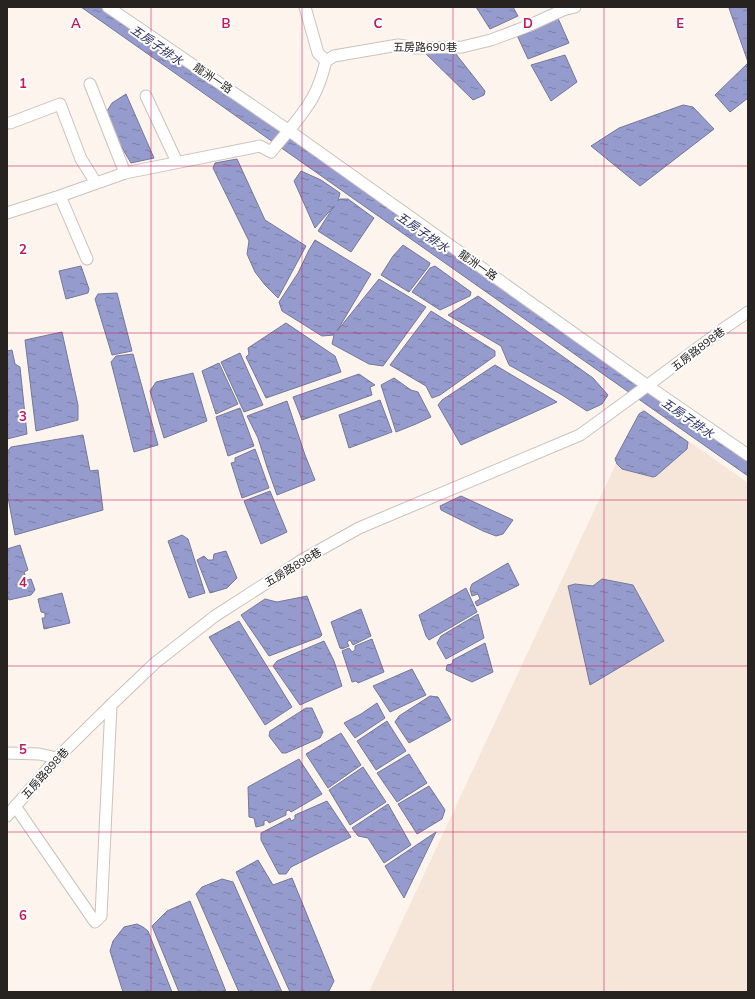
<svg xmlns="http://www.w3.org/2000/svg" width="755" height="999" viewBox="0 0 755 999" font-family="Mulish,'Noto Sans TC',sans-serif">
<defs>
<pattern id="water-ripples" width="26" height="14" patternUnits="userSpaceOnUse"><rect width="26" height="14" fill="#959ccd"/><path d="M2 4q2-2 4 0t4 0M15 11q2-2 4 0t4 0" fill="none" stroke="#7a7fa6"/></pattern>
</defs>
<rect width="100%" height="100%" fill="#fdf4ed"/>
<polygon fill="#f6e6da" points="642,408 748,483 748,992 369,992"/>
<g fill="url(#water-ripples)" stroke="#747899">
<polygon points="81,7 111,7 748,457 748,476"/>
<polygon points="476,7 513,7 518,16 490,29"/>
<polygon points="736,7 748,7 748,62 729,8"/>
<polygon points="557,16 569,43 528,59 516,33"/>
<polygon points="421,49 452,49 485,91 484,95 473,100"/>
<polygon points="565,55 577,82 551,101 531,65"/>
<polygon points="748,63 748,98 730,112 715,95"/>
<polygon points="126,94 154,158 131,163 115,136 107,111 112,103"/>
<polygon points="683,105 693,107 714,129 640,186 591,146 619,128"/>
<polygon points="237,159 265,220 306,246 278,298 265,285 255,272 247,254 249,241 213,168 215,163"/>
<polygon points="301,171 321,180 340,193 338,201 340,199 348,199 374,218 351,252 318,231 334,206 315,228 294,181"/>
<polygon points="315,240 371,274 337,331 379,279 426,307 383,366 369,364 332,344 334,335 322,336 282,311 279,302 298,273 309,250"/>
<polygon points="403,245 430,263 429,266 409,292 381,275 393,256"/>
<polygon points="81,266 89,289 88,293 66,299 59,271"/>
<polygon points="435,266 471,292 470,296 440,310 412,292 430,268"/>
<polygon points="117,293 132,351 112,355 95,299 98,294"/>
<polygon points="478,296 593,378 608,395 602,404 587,411 562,395 509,365 501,346 448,315"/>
<polygon points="431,311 495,351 495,356 440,395 432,398 426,386 390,365"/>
<polygon points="286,323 335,356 341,372 266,398 246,357 249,354 248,348"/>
<polygon points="62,332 78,405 78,420 36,431 25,340"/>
<polygon points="12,350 15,364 20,367 27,434 7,439 7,351"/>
<polygon points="240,353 263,405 244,412 221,362"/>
<polygon points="133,354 158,445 134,452 111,362 116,356"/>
<polygon points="219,363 238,404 216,414 202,371"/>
<polygon points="495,365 557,402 461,445 438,405 442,400"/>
<polygon points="193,373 207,421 164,438 150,391 156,382"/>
<polygon points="359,374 375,385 370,387 372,395 302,420 293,397"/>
<polygon points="394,378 411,390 418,392 431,417 416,424 396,432 381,385"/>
<polygon points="380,400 392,432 349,448 339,415"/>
<polygon points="287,401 305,455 315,480 277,495 267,467 258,438 247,416"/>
<polygon points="240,408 254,446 228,456 216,417"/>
<polygon points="644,411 688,442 687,449 656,476 653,477 622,469 617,464 615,459 639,414"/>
<polygon points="83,435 90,471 98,470 103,510 15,535 7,492 7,452 11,447"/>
<polygon points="255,449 269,488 242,498 231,463 235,462 235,458"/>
<polygon points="270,491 287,532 261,544 244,501"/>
<polygon points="461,496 513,520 503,534 496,536 483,531 441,510 440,506"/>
<polygon points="182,535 188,539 205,593 189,598 168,541"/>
<polygon points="20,545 28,570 24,572 27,580 31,579 35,590 31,595 9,600 7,595 7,549"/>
<polygon points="226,551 237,578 227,588 210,593 197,560 204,556 208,560 213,560 214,554"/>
<polygon points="508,563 519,585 477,606 475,602 480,599 478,594 472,596 470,589 472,584"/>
<polygon points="602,579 633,585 664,641 590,685 568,586 575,584 593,586"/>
<polygon points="466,588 477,612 429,640 426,636 419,615"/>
<polygon points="62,593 70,623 44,629 42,618 45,618 45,613 41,612 38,599"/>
<polygon points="307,596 322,635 320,637 269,656 241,615 265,599 277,602"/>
<polygon points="361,609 371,636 353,645 350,640 347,642 349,646 342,649 340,648 331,622"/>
<polygon points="478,614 484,638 446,659 437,643 441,636"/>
<polygon points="239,621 292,707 265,725 209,637"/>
<polygon points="372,639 384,672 358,683 356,681 352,682 342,651 349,648 352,652 355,650 355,646"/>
<polygon points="324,641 334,661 342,686 300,705 273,666 277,661"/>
<polygon points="485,643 493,672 472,682 446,670 447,665 452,664 453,660"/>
<polygon points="412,669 426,695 390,712 373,686"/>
<polygon points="430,696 438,697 451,720 409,743 395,722 399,716"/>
<polygon points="377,703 385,718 355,738 344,723 361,714"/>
<polygon points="306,708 312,708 323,732 320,738 286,753 282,753 269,736 270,731"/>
<polygon points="387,721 406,751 376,770 357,741"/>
<polygon points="341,733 361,765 328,788 306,754"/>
<polygon points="409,754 427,783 397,802 377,773"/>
<polygon points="299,759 322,794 291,812 289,810 286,811 286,815 269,823 267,820 264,821 264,825 256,827 254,818 249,817 248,787"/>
<polygon points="363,767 386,802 350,825 329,790"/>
<polygon points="429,786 445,810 442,819 417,834 398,804"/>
<polygon points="327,801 351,837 291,867 286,874 279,874 261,840 261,833 290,818 291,821 295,819 295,815"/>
<polygon points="388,804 411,845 384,863 368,838 358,836 352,828"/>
<polygon points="436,832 404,898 385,866"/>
<polygon points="258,860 273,885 292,878 334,981 329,991 326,992 290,992 236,872"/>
<polygon points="222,879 233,882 282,992 239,992 196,894 202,887"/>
<polygon points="190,901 225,989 226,992 179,992 152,926 167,911"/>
<polygon points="137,924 143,927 148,931 172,992 123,992 110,951 113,941 124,927"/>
</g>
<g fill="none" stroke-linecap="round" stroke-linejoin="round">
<defs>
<g id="minor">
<polyline points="108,7 288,130 648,386 748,455"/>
<polyline points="305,7 318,53 326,61"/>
<polyline points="90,84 125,173"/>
<polyline points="146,96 177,162"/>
<polyline points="10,123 60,104 81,159 96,183"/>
<polyline points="60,196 87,259"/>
<path d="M7,213L60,196L125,173L260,146L271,152C285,134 302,117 313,97C319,86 323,73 326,61L334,56L398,45L416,48L462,47L491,40L528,26L563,10L575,7"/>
<polyline points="7,753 39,754 57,758"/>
<polyline points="15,806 95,922 101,916 111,705"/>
<polyline points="7,816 57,758 111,705 155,663 215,616 302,560 359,528 580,435 628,400 726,327 748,312"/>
</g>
</defs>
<use href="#minor" stroke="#cbc2bc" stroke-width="13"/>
<use href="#minor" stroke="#fff" stroke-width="11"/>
</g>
<path fill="none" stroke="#c2185b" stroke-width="1" stroke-opacity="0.55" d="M151,7V992M302,7V992M453,7V992M604,7V992M7,166H748M7,333H748M7,500H748M7,666H748M7,832H748"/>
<g text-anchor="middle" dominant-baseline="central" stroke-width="4" stroke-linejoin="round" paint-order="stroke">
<g font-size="11" fill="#272321" stroke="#fff">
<text x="425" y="47">五房路690巷</text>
<text transform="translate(213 78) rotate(34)">龍洲一路</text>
<text transform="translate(478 265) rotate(35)">龍洲一路</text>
<text transform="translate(698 349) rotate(-37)">五房路898巷</text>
<text transform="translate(293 567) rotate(-31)">五房路898巷</text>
<text transform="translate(45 773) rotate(-48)">五房路898巷</text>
</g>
<g font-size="12" font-style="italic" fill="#2b2e69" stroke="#fff">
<text transform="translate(157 45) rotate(35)">五房子排水</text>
<text transform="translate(423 232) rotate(35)">五房子排水</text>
<text transform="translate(688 418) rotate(35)">五房子排水</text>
</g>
</g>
<g font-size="13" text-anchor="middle" font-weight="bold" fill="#c2185b" stroke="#fff" stroke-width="4" stroke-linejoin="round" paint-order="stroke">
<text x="76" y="28">A</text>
<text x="226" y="28">B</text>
<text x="378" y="28">C</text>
<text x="528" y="28">D</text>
<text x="680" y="28">E</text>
<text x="23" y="88">1</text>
<text x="23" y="254">2</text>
<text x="23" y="421">3</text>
<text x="23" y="587">4</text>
<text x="23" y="754">5</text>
<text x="23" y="920">6</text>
</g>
<rect width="755" height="999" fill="none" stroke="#272321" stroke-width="16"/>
</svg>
